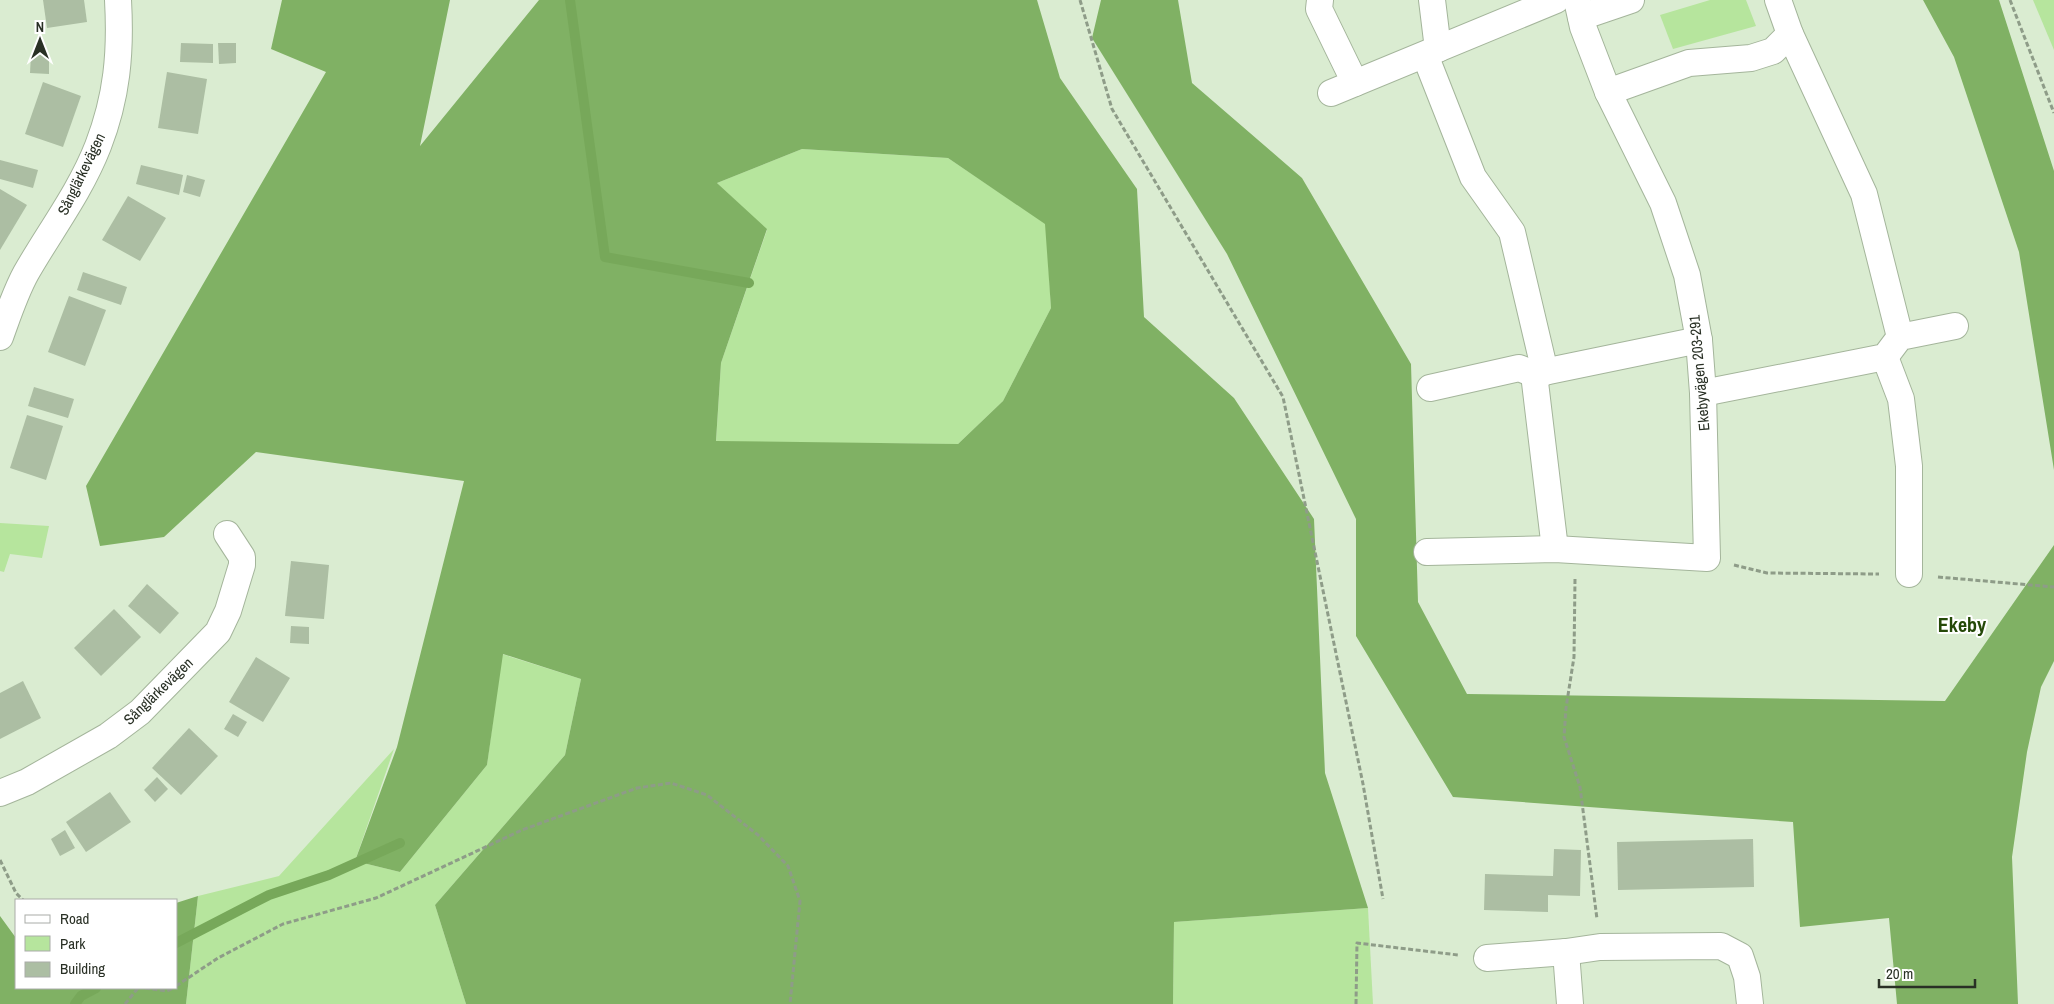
<svg xmlns="http://www.w3.org/2000/svg" width="2054" height="1004" viewBox="0 0 2054 1004" font-family="'Archivo Narrow',sans-serif">
<rect width="100%" height="100%" fill="#daecd1"/>
<g fill="#b6e59d">
<polygon points="1710,0 1746,0 1756,26 1673,49 1660,15"/>
<polygon points="2033,0 2054,0 2054,50"/>
<polygon points="802,149 948,158 1046,224 1051,308 1003,401 958,444 716,442 721,363 767,230 717,183"/>
<polygon points="0,523 49,526 42,558 10,554 4,572 0,571"/>
<polygon points="502,654 581,679 565,755 435,905 466,1004 186,1004 198,896 279,876 394,749 355,861 400,872 487,765"/>
<polygon points="1368,908 1373,1004 1173,1004 1174,922"/>
</g>
<g fill="#80b164" fill-rule="evenodd">
<path d="M282,0H450L420,146L539,0H1037L1060,78L1137,189L1144,317L1234,398L1314,519L1325,773L1368,908L1174,922L1173,1004H466L435,905L565,755L581,679L503,654L487,765L400,872L355,861L397,747L464,481L256,452L164,537L100,546L86,486L326,72L271,49ZM802,149L948,158L1045,224L1051,308L1003,401L958,444L716,441L721,363L767,229L717,183Z"/>
<polygon points="1101,0 1178,0 1192,83 1302,178 1411,364 1418,602 1467,694 1945,701 2054,545 2054,661 2041,687 2027,752 2012,857 2018,1004 1897,1004 1889,918 1800,927 1793,822 1453,797 1356,636 1356,519 1227,254 1092,38"/>
<polygon points="1923,0 1999,0 2054,171 2054,470 2019,252 1954,57"/>
<polygon points="198,896 186,1004 0,1004 0,916 16,938 16,988 176,988 176,903"/>
</g>
<g fill="none" stroke-linecap="round" stroke-linejoin="round">
<g stroke="#77a85a" stroke-width="10">
<polyline points="570,0 605,257 749,283"/>
<polyline points="176,943 269,895 329,875 400,843"/>
<polyline points="75,1004 81,996 96,988"/>
</g>
</g>
<g fill="#acbea3">
<polygon points="43,0 84,0 87,22 47,28"/>
<polygon points="181,43 213,44 213,63 180,62"/>
<polygon points="218,43 236,43 236,63 219,64"/>
<polygon points="31,54 49,55 49,74 30,73"/>
<polygon points="167,72 207,79 198,134 158,128"/>
<polygon points="43,82 81,96 63,147 25,134"/>
<polygon points="0,160 38,170 33,188 0,179"/>
<polygon points="141,165 183,175 179,195 136,184"/>
<polygon points="187,175 205,180 200,197 183,192"/>
<polygon points="0,189 27,205 0,250"/>
<polygon points="128,196 166,218 140,261 102,240"/>
<polygon points="83,272 127,287 121,305 77,290"/>
<polygon points="69,296 106,310 85,366 48,352"/>
<polygon points="34,387 74,399 68,418 28,406"/>
<polygon points="27,415 63,426 46,480 10,468"/>
<polygon points="291,561 329,565 324,619 285,616"/>
<polygon points="147,584 179,613 160,634 128,606"/>
<polygon points="114,609 141,637 101,676 74,648"/>
<polygon points="291,626 309,627 309,644 290,643"/>
<polygon points="256,657 290,678 263,722 229,702"/>
<polygon points="23,681 41,718 0,739 0,693"/>
<polygon points="233,714 247,722 238,737 224,729"/>
<polygon points="189,728 218,756 181,795 152,768"/>
<polygon points="157,777 168,789 155,802 144,790"/>
<polygon points="110,792 131,822 86,852 66,822"/>
<polygon points="65,830 75,848 60,856 51,839"/>
<polygon points="1753,839 1754,887 1618,890 1617,842"/>
<polygon points="1554,849 1581,850 1580,896 1548,895 1548,912 1484,910 1485,874 1553,876"/>
</g>
<g fill="none" stroke-linecap="round" stroke-linejoin="round">
<defs>
<g id="minor">
<polyline points="1320,0 1319,9 1355,83"/>
<polyline points="1432,0 1438,49"/>
<polyline points="1581,17 1631,0"/>
<polyline points="1790,34 1864,194 1900,337"/>
<polyline points="1425,55 1473,177 1512,232 1545,372"/>
<polyline points="1608,92 1689,63 1751,58 1773,51 1790,34 1778,0"/>
<polyline points="1331,93 1556,0"/>
<path d="M0,337C8,315 15,293 26,273C50,231 80,192 98,146C117,97 121,53 118,0"/>
<polyline points="1885,357 1901,399 1909,466 1909,574"/>
<polyline points="1534,374 1555,549"/>
<polyline points="1430,388 1519,368 1534,374 1699,340"/>
<polyline points="1703,393 1885,357 1900,337 1955,326"/>
<polyline points="1427,552 1555,549 1707,558 1703,393 1699,340 1687,275 1663,203 1608,92 1583,27 1577,0"/>
<polyline points="0,793 27,782 108,736 140,712 218,632 228,611 242,565 242,557 227,534"/>
<polyline points="1566,952 1570,1004"/>
<polyline points="1487,958 1566,952 1600,947 1721,946 1740,956 1747,977 1750,1004"/>
</g>
</defs>
<use href="#minor" stroke="#a4b59b" stroke-width="28"/>
<g stroke="#8e9c88" stroke-width="3" stroke-dasharray="5 2.5" stroke-linecap="butt">
<polyline points="1080,0 1112,109 1283,397 1363,784 1383,899"/>
<polyline points="2010,0 2054,113"/>
<polyline points="1734,565 1767,573 1879,574"/>
<polyline points="1938,577 2054,587"/>
<polyline points="1575,579 1574,657 1566,708 1564,737 1580,787 1597,919"/>
<polyline points="0,860 16,893 23,900"/>
<polyline points="176,986 218,958 283,924 376,898 522,830 637,788 671,783 707,795 758,835 788,866 800,901 790,1004"/>
<polyline points="145,988 167,991 173,988"/>
<polyline points="125,1004 138,988"/>
<polyline points="1356,1004 1357,943 1458,955"/>
</g>
<use href="#minor" stroke="#fff" stroke-width="26"/>
</g>
<g text-anchor="middle" dominant-baseline="central" stroke-width="4" stroke-linejoin="round" paint-order="stroke">
<g font-size="15" fill="#293025" stroke="#fff">
<text transform="translate(81 174) rotate(-64)">Sånglärkevägen</text>
<text transform="translate(1699 373) rotate(-95)">Ekebyvägen 203-291</text>
<text transform="translate(158 691) rotate(-44)">Sånglärkevägen</text>
</g>
<g font-size="20" font-weight="bold" fill="#254908" stroke="#fff">
<text x="1962" y="624">Ekeby</text>
</g>
</g>
<rect x="15" y="899" width="162" height="90" fill="#ffffff" stroke="#a9aca8"/>
<rect x="25" y="915" width="25" height="8" fill="#ffffff" stroke="#a9aca8"/>
<text x="60" y="924" font-size="15" fill="#293025">Road</text>
<rect x="25" y="936" width="25" height="15" fill="#b6e59d" stroke="#a9aca8"/>
<text x="60" y="949" font-size="15" fill="#293025">Park</text>
<rect x="25" y="962" width="25" height="15" fill="#acbea3" stroke="#a9aca8"/>
<text x="60" y="974" font-size="15" fill="#293025">Building</text>
<g transform="translate(40 40)" stroke="#ffffff" stroke-width="4" paint-order="stroke">
<path d="M0-4L9 19L0 12L-9 19Z" fill="#293025"/>
<text y="-8" font-size="14" font-weight="bold" text-anchor="middle" fill="#293025">N</text>
</g>
<path d="M1879 979v8h96v-8" fill="none" stroke="#293025" stroke-width="2.5"/>
<text x="1886" y="979" font-size="15" fill="#293025" stroke="#ffffff" stroke-width="4" paint-order="stroke">20 m</text>
</svg>
